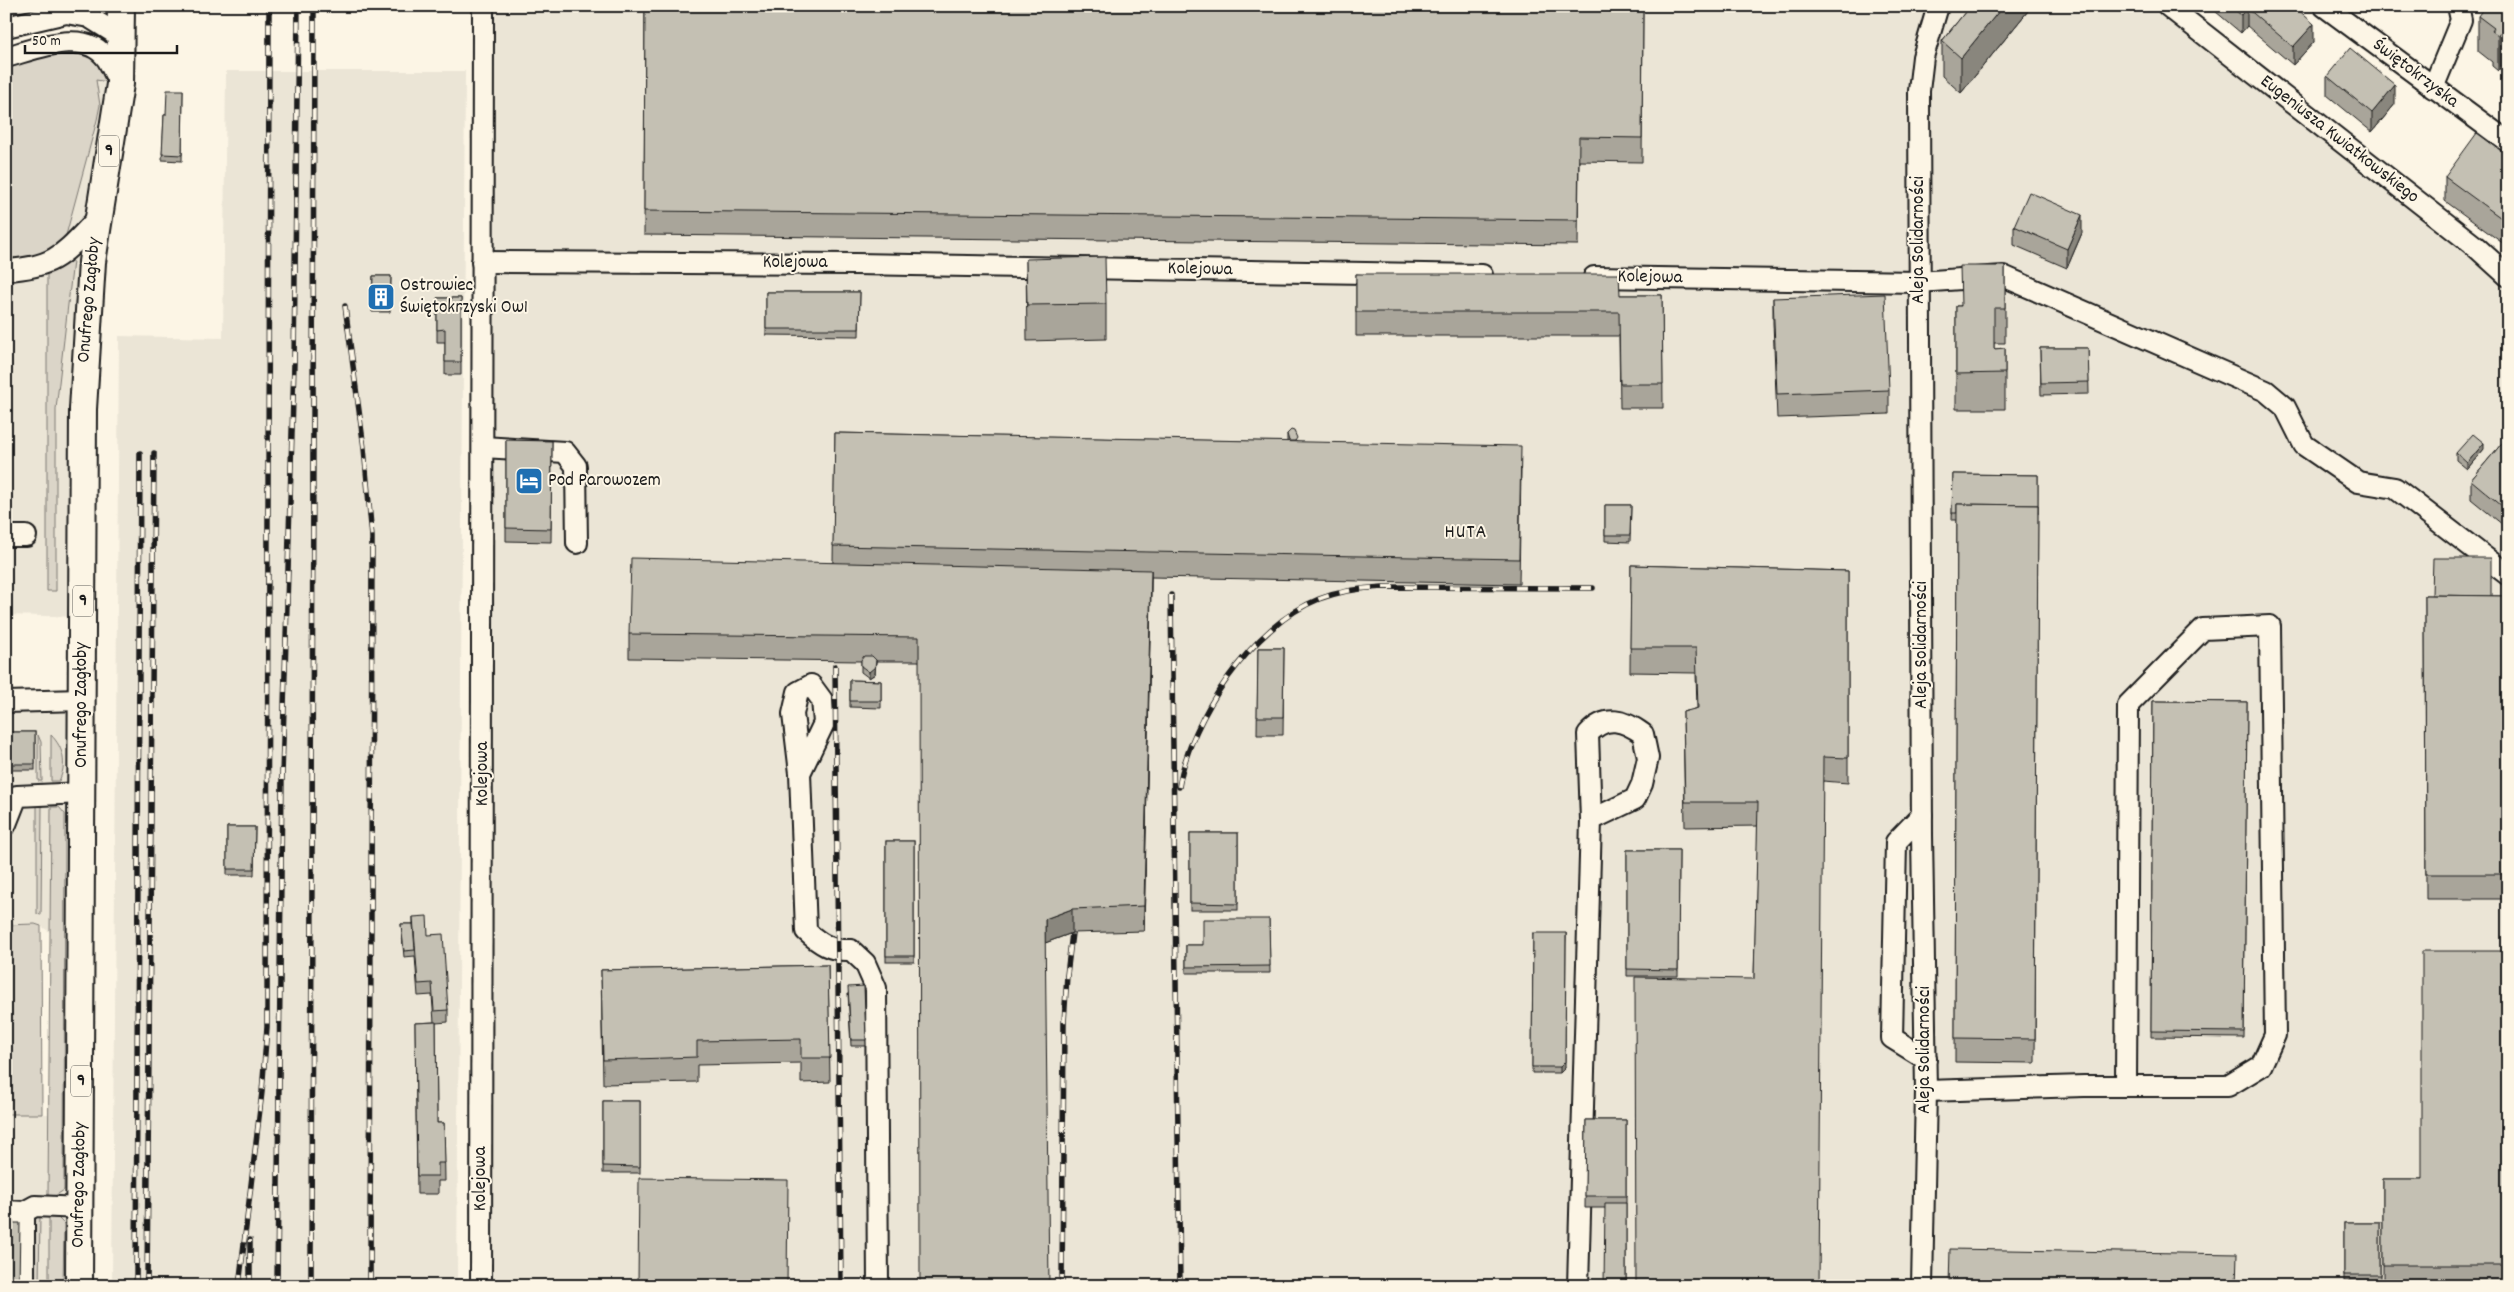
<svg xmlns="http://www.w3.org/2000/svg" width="2514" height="1292" viewBox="0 0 2514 1292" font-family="Dekko,sans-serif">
<rect width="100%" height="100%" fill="#fcf5e5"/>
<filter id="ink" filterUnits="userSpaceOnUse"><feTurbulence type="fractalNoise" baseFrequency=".02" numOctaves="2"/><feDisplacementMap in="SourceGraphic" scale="10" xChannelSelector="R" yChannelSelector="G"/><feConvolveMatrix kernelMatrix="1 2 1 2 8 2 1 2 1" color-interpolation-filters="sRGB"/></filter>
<g filter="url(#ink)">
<g fill="#ebe5d6">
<polygon points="483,6 2168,6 2508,276 2508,1286 481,1286"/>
<polygon points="6,57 120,84 98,219 83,617 6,615"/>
<polygon points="226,71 465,71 457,1286 112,1286 119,336 223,338"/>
<polygon points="82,700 82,954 41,926 35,924 6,925 6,702"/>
<polygon points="6,1114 81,1114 79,1286 6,1286"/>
</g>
<g fill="#dbd5c8" stroke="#7c7872">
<polygon points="6,6 61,6 6,21"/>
<path d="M75,42L120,84L96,80L100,105L97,120L65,239C49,256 29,261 6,260V57Z"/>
<polygon points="71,259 73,261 56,409 56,591 47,591 47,273"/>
<polygon points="38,735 41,742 42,781 38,781"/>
<path d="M51,735C64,748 67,765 59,781H51Z"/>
<polygon points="37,806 42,806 41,915 37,914"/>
<polygon points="51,807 59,807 65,814 64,1190 52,1198 48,1195"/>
<polygon points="35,924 41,926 42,1114 6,1114 6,925"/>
<polygon points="34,1216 40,1217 39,1286 28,1286"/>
<polygon points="49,1216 57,1217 64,1224 63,1286 49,1286"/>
</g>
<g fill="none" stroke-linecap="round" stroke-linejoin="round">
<defs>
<g id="minor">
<polyline points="2168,6 2476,247 2508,276"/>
<polyline points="2324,6 2508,142"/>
<polyline points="6,27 66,13 89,17 121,37"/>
<path d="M6,57C36,49 85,27 107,59C112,67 115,76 120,83"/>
<polyline points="2433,88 2461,20 2458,6"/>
<polyline points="482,262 856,264 1482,275"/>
<path d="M6,270C57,267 64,253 98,218"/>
<polyline points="1594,277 1919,282 2003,276 2266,391 2285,407 2304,445 2358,482 2395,488 2508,575"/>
<polyline points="483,447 565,452 576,466 577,543"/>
<polyline points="6,536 26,536"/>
<polyline points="6,702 82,700"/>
<path d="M800,773L824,723L822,700L811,685L798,692L793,714L800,773L806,931C820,944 831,951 851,950L865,963L876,988L878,1286"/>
<polyline points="1922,815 1896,842 1892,1038 1926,1059"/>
<polyline points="6,824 17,796 82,793"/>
<polyline points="1926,1091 2084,1086 2228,1086 2261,1066 2275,1035 2270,626 2203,629 2128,705 2126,1086"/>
<polyline points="6,1211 24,1212 35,1206 81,1208"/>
<polyline points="24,1212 24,1286"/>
<polyline points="481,1286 483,6"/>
<path d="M1578,1286L1591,820L1588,734C1606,714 1624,720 1643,734L1648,758L1642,784L1635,799L1591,820"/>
<polyline points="1922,1286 1926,1091 1922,835 1919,91 1923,57 1938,6"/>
</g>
<polyline id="major" points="79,1286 83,409 92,262 120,84 121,6"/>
</defs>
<use href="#minor" stroke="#1c1c1c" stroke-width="24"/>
<use href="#major" stroke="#1c1c1c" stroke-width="30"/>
<use href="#minor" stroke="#fcf5e5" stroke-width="20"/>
<use href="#major" stroke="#fcf5e5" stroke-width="26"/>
<defs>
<g id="rail">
<polyline points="345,306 364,448 372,537 370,1286"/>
<polyline points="1171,595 1180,1286"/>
<polyline points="835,666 841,1286"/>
<path d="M1179,787C1190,718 1253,625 1319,599C1340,591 1361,588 1383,587L1593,588"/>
<polyline points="136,1286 140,453"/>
<polyline points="147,1286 154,453"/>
<polyline points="239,1286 262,1092 267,1027 269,6"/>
<polyline points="250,1286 250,1240"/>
<polyline points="277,1286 282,776 294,364 298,6"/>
<polyline points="311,1286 314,6"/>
<polyline points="1062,1286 1064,1023 1067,975 1072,933"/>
</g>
</defs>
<use href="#rail" stroke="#1c1c1c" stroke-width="5.5"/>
<use href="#rail" stroke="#fcf5e5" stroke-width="4" stroke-dasharray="11" stroke-linecap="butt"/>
</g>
<g fill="#a9a59a" stroke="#1c1c1c">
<polygon points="645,6 1643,6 1642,162 1579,161 1578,245 644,235"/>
<polygon points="1970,6 2032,6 1961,93 1942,76 1942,41"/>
<polygon points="2209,6 2294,6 2314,42 2293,65 2247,26 2241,33"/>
<polygon points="2508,6 2508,73 2500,68 2498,71 2492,66 2492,62 2478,51 2478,16"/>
<polygon points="2327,76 2395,104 2372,132 2327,95"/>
<polygon points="183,90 182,161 162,160 164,115 166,115"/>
<polygon points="2508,156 2508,247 2445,201 2445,177"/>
<polygon points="2014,226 2082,233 2067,268 2014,245"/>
<polygon points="1026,259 1106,304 1106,339 1027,341"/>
<polygon points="2005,266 2005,343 1994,343 1994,349 2005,348 2005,409 1956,409 1956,306 1960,306"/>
<polygon points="1356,274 1620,295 1662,295 1663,408 1620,408 1619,336 1356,336"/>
<polygon points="373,276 391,276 390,312 372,312"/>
<polygon points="766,292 860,292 859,336 766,335"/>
<polygon points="437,298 461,298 461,375 445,375 445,342 437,342"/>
<polygon points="1773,298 1889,390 1889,414 1777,418 1773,323"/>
<polygon points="2040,348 2088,348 2089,394 2041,395"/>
<rect x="6" y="382" width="2" height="140"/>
<polygon points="835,433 1287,442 1287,434 1297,442 1521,470 1519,584 1151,577 1144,931 1072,933 1045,943 919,661 876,661 875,674 869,678 861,672 861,661 629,658 629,634 833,562"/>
<polygon points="2508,436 2508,529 2471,499 2471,480"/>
<polygon points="506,440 552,441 551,542 506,541"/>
<polygon points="2484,449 2467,469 2456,460 2456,453"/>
<polygon points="1953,474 2038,475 2035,1063 1955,1062 1957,520 1952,520"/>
<polygon points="1605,505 1631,505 1630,542 1605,541"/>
<polygon points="1631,565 1848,571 1848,783 1823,781 1754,979 1758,826 1685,827 1683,712 1697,709 1696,673 1630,672"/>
<polygon points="2425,595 2508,596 2508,899 2426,899"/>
<polygon points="1258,648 1284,648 1283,735 1257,735"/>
<polygon points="850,680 881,681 881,708 850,707"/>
<polygon points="2153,701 2247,702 2244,1038 2151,1037"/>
<rect x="6" y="732" width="29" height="38"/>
<polygon points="227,827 255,827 254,875 227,875"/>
<rect x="1190" y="833" width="48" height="77"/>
<rect x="886" y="841" width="28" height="121"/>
<polygon points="1627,850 1679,850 1678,976 1627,976"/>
<polygon points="413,917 428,935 448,1010 448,1022 436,1023 437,1123 444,1123 445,1181 438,1181 438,1194 417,1194 415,1023 434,1022 432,995 418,996 415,956 404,957 401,924 413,924"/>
<polygon points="1269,919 1270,973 1186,973 1186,945 1203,945"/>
<polygon points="1533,933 1565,1068 1560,1073 1532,1073"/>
<polygon points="2508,951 2508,1286 2383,1286 2383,1179 2422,1179"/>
<polygon points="828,965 830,1082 801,1083 801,1063 697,1065 697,1082 603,1084 601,970"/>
<polygon points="864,986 866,1046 851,1046 848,993"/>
<rect x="603" y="1101" width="37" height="72"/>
<polygon points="1586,1120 1626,1120 1626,1286 1605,1208 1585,1208"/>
<rect x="2344" y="1223" width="36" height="58"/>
</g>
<g fill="#89867d" stroke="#1c1c1c">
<polygon points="2003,6 2032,6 1961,93 1961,58"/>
<polygon points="2247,8 2247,26 2241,33 2241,15"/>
<polygon points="2314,24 2314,42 2293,65 2293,47"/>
<polygon points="2500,32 2500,68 2498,71 2498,35"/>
<polygon points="2395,85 2395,104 2372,132 2372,113"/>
<polygon points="2082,215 2082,233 2067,268 2067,249"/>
<polygon points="2484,443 2484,449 2467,469 2467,463"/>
<polygon points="1151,570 1151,594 1144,931 1144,906"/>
<polygon points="876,660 875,674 869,678 869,672"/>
<polygon points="1072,909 1072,933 1045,943 1045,919"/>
<polygon points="1566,933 1565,1068 1560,1073 1560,1067"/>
</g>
<g fill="#c4c0b3" stroke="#1c1c1c">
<polygon points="645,6 1643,6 1642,138 1579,137 1578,220 644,211"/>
<polygon points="1970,6 2003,6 1961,58 1942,41"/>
<polygon points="2230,6 2294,6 2314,24 2293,47 2247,8 2241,15"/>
<polygon points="2485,6 2508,6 2508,38 2500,32 2498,35 2492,31 2494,28 2478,16"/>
<polygon points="2350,48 2395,85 2372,113 2327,76"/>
<polygon points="167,90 183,90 182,155 162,154 164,115 166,115"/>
<polygon points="2477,133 2508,156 2508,223 2445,177"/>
<polygon points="2029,192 2082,215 2067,249 2014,226"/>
<polygon points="1105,257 1106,304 1027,305 1026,259"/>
<polygon points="1960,266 2005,266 2005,308 1994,308 1994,349 2005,348 2005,373 1956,374 1956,306 1961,306"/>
<polygon points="1356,274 1619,274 1620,295 1662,295 1663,384 1620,384 1619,312 1356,312"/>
<polygon points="373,276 391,276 390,306 372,305"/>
<polygon points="766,292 860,292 859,329 766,329"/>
<polygon points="1885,294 1889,390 1777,394 1773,298"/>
<polygon points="437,298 461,298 461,362 445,362 445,329 437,330"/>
<polygon points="2040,348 2088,348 2089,382 2041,383"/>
<rect x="6" y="382" width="2" height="127"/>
<polygon points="1291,430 1294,431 1297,438 1295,441 1289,441 1287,434"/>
<polygon points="835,433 1521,446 1519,559 833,546"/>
<polygon points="2473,434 2484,443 2467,463 2456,453"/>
<polygon points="2508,436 2508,511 2471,480"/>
<polygon points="506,440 552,441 551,529 506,528"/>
<polygon points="1953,474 2038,475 2038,514 2038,505 1957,504 1957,513 1952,513"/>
<polygon points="1957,504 2038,505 2035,1039 1955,1038"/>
<polygon points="1605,505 1631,505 1630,535 1605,535"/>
<polygon points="631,558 1151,570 1144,906 1072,909 1045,919 1049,1286 920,1286 919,637 629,634"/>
<polygon points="2433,558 2491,558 2491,596 2432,595"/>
<polygon points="1631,565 1848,571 1848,758 1823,757 1819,1286 1636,1286 1635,977 1754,979 1758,802 1685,802 1683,712 1698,708 1696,648 1630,648"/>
<polygon points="2425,595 2508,596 2508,874 2426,874"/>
<polygon points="1258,648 1284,648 1283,717 1257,717"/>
<polygon points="864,656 872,656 876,660 875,667 869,672 861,666 861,660"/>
<polygon points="850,680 881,681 881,701 850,701"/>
<polygon points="2153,701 2247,702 2244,1032 2151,1031"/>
<rect x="6" y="732" width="29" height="32"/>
<polygon points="227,827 255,827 254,869 227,869"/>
<polygon points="1190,833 1238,833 1238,904 1190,903"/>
<rect x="886" y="841" width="28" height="115"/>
<polygon points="1627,850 1679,850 1678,970 1627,969"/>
<polygon points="427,916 428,935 443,934 448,1010 434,1011 432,983 418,984 413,917"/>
<polygon points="1203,919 1269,919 1270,966 1186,967 1186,945 1203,945"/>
<polygon points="401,924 413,924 415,950 404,951"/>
<polygon points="1533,933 1566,933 1565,1062 1560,1067 1532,1067"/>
<polygon points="2422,951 2508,951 2508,1265 2383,1265 2383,1179 2422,1179"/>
<polygon points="828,965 830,1058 801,1058 801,1039 697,1041 697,1057 603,1060 601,970"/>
<polygon points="864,986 866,1040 851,1040 848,987"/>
<polygon points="436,1022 437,1123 444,1123 445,1163 438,1163 438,1176 417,1176 415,1023"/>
<polygon points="603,1101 640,1101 640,1167 603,1166"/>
<polygon points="1586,1120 1626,1120 1626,1196 1585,1196"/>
<polygon points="639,1178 788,1180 787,1286 638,1286"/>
<polygon points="1605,1203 1626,1203 1626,1286 1604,1286"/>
<polygon points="6,1208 12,1208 12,1223 20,1223 19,1286 6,1286"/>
<rect x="2344" y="1223" width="36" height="52"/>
<polygon points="1950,1249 2237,1254 2236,1286 1949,1286"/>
</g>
</g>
<defs>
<symbol id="building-square" viewBox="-11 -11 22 22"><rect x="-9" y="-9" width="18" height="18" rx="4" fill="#1f6fb2" stroke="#fcf5e5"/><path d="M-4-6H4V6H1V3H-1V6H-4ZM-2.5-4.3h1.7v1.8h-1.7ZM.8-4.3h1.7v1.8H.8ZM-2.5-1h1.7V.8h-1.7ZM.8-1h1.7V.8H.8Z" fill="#fff"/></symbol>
<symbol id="hotel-square" viewBox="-11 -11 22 22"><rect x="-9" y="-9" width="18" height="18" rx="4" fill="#1f6fb2" stroke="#fcf5e5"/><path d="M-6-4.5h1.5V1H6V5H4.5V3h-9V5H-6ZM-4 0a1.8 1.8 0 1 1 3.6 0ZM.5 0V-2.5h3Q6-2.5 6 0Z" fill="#fff"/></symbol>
</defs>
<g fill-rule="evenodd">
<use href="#building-square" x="365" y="281" width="32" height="32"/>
<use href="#hotel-square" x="513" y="465" width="32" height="32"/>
</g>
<g text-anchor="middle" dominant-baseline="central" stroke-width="4" stroke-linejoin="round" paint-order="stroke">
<g fill="#fcf5e5" stroke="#5f5d58" stroke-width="1">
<rect x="99" y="135.5" width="20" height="31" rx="4"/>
<rect x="73" y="585.5" width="20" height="31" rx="4"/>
<rect x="71" y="1065.5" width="20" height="31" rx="4"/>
</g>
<g font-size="18" font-weight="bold" fill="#1c1c1c">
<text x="109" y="151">9</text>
<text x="83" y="601">9</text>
<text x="81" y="1081">9</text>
</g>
<g font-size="19" fill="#1c1c1c" stroke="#fcf5e5">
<text transform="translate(2415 74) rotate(37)">Świętokrzyska</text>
<text transform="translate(2339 140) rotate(38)">Eugeniusza Kwiatkowskiego</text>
<text transform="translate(1919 240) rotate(-90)">Aleja Solidarności</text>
<text x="795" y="263">Kolejowa</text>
<text transform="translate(1200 270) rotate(1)">Kolejowa</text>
<text transform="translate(1650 278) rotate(1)">Kolejowa</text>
<text transform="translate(90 300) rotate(-85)">Onufrego Zagłoby</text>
<text transform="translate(1922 645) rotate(-90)">Aleja Solidarności</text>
<text transform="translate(82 705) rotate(-90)">Onufrego Zagłoby</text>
<text transform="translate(483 774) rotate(-90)">Kolejowa</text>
<text transform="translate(1925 1050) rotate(-90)">Aleja Solidarności</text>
<text transform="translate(481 1179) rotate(-90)">Kolejowa</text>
<text transform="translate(80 1185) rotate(-89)">Onufrego Zagłoby</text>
</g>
<g font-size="19" fill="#1c1c1c" stroke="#fcf5e5" text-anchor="start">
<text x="400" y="286">Ostrowiec<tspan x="400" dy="22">Świętokrzyski Ow1</tspan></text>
<text x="548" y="481">Pod Parowozem</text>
</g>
<g font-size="20" letter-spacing="1" fill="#1c1c1c" stroke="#fcf5e5">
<text x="1466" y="533">HUTA</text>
</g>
</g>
<rect width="2514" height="1292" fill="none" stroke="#fcf5e5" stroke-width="25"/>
<rect x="12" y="12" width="2489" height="1267" fill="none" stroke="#1c1c1c" stroke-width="2" filter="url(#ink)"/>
<path d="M25 45v8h152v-8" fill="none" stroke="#1c1c1c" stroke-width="2.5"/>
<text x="32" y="45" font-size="15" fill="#1c1c1c" stroke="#fcf5e5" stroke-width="4" paint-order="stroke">50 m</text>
</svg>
